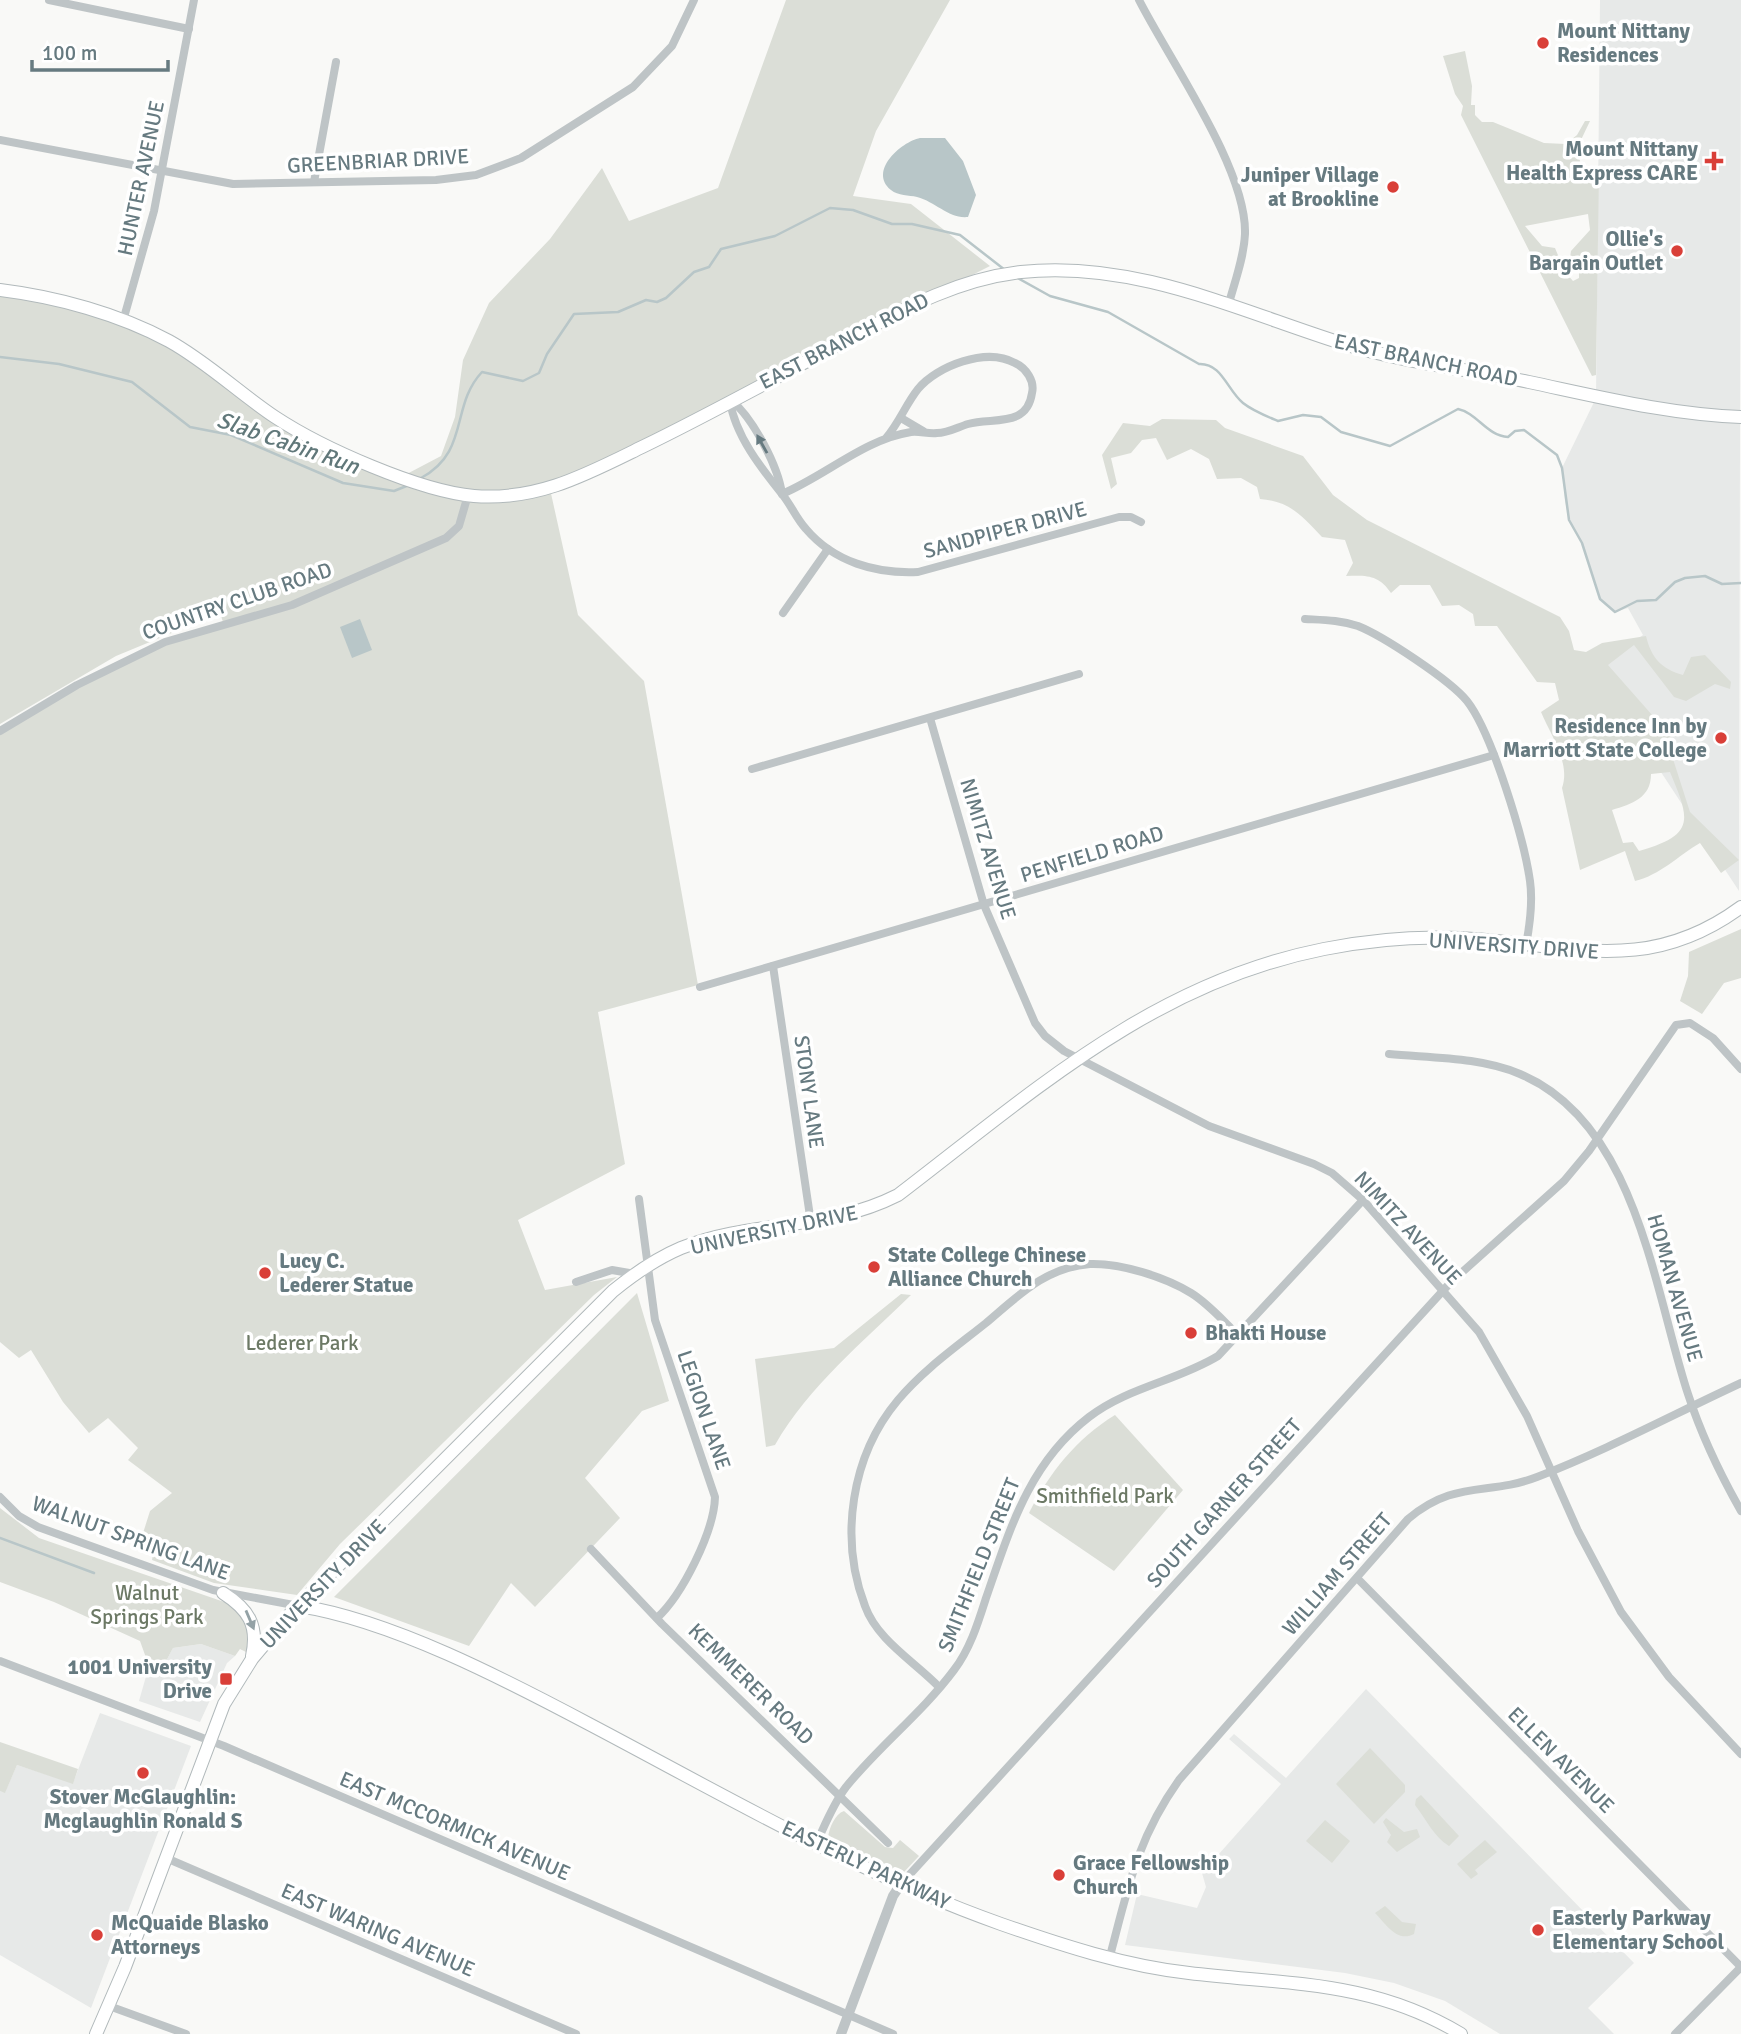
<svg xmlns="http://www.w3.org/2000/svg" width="1741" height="2034" viewBox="0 0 1741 2034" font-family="Signika,sans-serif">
<rect width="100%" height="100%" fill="#f9f9f7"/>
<g fill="#e7e9e8">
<polygon points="1600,0 1741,0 1739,891 1594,670 1643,635 1628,608 1615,612 1600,599 1582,543 1569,520 1565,501 1562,468 1596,398"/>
<polygon points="201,1644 235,1656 227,1663 200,1722 139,1701 149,1666 163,1667 173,1648"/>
<polygon points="1366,1689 1634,1963 1588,2008 1614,2034 1500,2034 1445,2001 1394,1983 1345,1973 1125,1945 1137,1894 1197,1908 1206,1887 1202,1873 1281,1784 1229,1739 1234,1734 1286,1778"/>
<polygon points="100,1713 191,1746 91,2008 0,1955 0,1791 5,1792 17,1765 73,1783"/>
</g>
<g fill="#dbded7" fill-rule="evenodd">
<polygon points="786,0 950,0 876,131 853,196 911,204 990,266 550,489 578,615 644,681 698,985 598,1012 625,1164 518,1220 545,1290 617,1277 594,1295 340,1544 297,1595 214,1583 152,1560 153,1555 138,1549 150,1511 172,1493 128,1460 138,1448 108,1418 89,1433 63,1402 31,1350 19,1358 0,1342 0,734 116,665 223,622 220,613 116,656 0,724 0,290 26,293 150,332 279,420 403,476 441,456 455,417 463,360 489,303 550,239 602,168 629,221 718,188"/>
<path d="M1465,51L1472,86L1471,105H1475V115L1482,122H1493L1544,143L1566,144L1577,135L1585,121H1590L1580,142L1578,155L1582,167L1599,171L1596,375L1592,376L1461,115L1463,106L1455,94L1443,56ZM1588,214L1590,230L1571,251L1570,258L1579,269V278L1573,281L1565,272L1555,248L1542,246L1525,226Z"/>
<path d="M1162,419L1216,420L1225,428L1303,456L1333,495L1367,520L1560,617L1569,631L1574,650L1586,652L1602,643L1646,636C1651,657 1661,669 1683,675L1691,657L1705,655L1731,682L1730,689L1715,684L1686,701L1674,697L1634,645L1608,665L1675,741L1673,759L1690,812L1739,860L1721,873L1700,843C1678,856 1660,875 1635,881L1625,851L1580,870L1562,788C1571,763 1550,734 1541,712L1559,700L1555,683L1537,682L1497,626H1475L1473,614L1459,605L1442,606L1430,585H1400L1391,593C1379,575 1367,575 1346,576L1353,563L1345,540L1322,537C1302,516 1290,501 1260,499L1257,487L1241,478L1217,479L1209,459L1191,449L1167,460L1156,438L1142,440L1131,453L1111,458L1117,484L1111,489L1102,455L1123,423L1150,426ZM1670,772C1690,820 1696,835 1639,851L1633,842L1623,843L1612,810C1632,804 1651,798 1651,774Z"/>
<polygon points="1741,929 1741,978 1724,983 1702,1014 1680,1001 1688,976 1689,952"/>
<polygon points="637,1293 669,1401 642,1411 585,1478 620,1518 535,1607 511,1583 469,1646 334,1597"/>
<path d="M901,1294L911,1295C863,1342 809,1386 775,1445L766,1447L755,1359L834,1348Z"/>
<path d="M1115,1415L1183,1490L1114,1571L1029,1513C1049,1473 1076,1439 1115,1415Z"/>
<polygon points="0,1508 39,1538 230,1604 242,1612 251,1642 246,1652 240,1649 235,1656 201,1644 173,1648 163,1667 149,1666 140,1641 54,1602 0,1582"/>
<polygon points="0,1742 78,1769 73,1784 17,1765 5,1793 0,1791"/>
<polygon points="1370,1748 1405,1785 1405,1792 1374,1824 1336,1784"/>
<path d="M1421,1795L1459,1836L1449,1846C1434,1837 1426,1819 1415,1805L1416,1799Z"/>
<path d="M844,1811L885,1847L893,1848L900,1840L919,1856L904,1872L897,1874L831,1843L828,1838C829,1828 835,1814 844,1811Z"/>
<polygon points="1386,1818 1404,1832 1417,1829 1420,1837 1397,1852 1387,1842 1391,1835 1383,1822"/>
<polygon points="1325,1820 1350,1841 1332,1863 1306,1841"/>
<polygon points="1485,1840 1497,1852 1475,1870 1478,1874 1471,1879 1457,1864"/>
<path d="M1385,1906L1402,1922L1416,1924L1414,1934C1397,1943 1386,1924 1375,1913Z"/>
</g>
<g fill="#b8c6c8">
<path d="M920,138H945L963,161L976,195L968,217C949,219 936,202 917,197C909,195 898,196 891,190C868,171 901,142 920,138Z"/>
<polygon points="360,619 372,650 352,658 340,627"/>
</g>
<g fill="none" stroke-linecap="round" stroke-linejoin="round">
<g stroke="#b8c6c8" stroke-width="2.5">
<path d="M1016,277L1050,296L1108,312L1199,364C1222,363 1227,390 1243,403C1253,411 1266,416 1278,421L1303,415L1321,417L1341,432L1390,446L1458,409C1477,413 1487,436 1508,437L1515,431L1524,430L1557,455L1562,468L1569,520L1582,543L1600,599L1615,612L1637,601L1656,600L1675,582L1685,578L1705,576L1722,584L1741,583"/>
<polyline points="0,357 59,364 132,382 190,427 231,435 343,483 394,491 409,485"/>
<path d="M421,478C470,452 450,406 482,372L523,381L539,373L547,354L574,314L618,312L646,300L657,302L666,298L694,272L709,267L721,249L775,236L830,208L853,210L892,224H912L960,235L1005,270"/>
<polyline points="0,1538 94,1573"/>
</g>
<defs>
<g id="secondary">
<path d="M0,290C57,297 119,314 169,341C207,362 239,393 275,417C322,448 419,491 474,496C538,501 587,474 642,447C706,416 769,381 832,348C894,315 950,280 1021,272C1132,260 1235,309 1338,342C1400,362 1466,369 1529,382C1600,397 1668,414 1741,417"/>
<path d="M223,1593C248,1609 259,1625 252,1656"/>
<path d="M299,1606C391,1620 506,1680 589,1724C724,1795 857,1873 1001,1924C1061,1945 1125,1966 1189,1973C1289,1985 1371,1980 1461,2034"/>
<path d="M96,2034L125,1967L224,1704L252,1659L290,1614L613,1291C634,1274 655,1259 681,1248C754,1219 825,1232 898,1195C1033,1092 1152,983 1324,949C1369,940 1415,936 1461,938C1567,944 1646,977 1741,907"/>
</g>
</defs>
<use href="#secondary" stroke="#b1b9bb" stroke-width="14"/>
<g stroke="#bec4c6" stroke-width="8">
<polyline points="49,0 189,29"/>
<path d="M1139,0C1170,61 1247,169 1245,234C1244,257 1235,281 1229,303"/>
<polyline points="0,140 233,184 436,180 476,175 521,158 633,87 672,46 694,0"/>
<polyline points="314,182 336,62"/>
<polyline points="123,321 154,211 194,0"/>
<path d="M731,400C753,418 778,466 782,494"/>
<path d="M730,401C735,435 761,468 782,494C791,505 796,518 806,529C834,562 876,574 918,572L1119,517H1131L1141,522"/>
<polyline points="901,418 923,431"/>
<path d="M782,494C825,476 865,439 911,432C920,431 928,434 937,433C948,433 958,427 968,424C993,417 1027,428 1032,393C1035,381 1026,368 1015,363C986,347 937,366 918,389C906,404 899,423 886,438"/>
<polyline points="783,613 828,549"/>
<path d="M1305,619C1323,620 1340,620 1358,626C1383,636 1450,680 1467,701C1492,733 1524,839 1530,881C1533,902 1530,924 1526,945"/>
<polyline points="930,718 984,905 1035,1023 1045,1036 1064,1051 1209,1126 1314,1164 1332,1173 1363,1200 1479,1332 1527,1416 1578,1531 1621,1612 1669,1677 1741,1754"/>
<polyline points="0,731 77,685 165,642 292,605 446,538 459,526 468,495"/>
<polyline points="752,769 1079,674"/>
<polyline points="773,966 811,1223"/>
<polyline points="700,987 1494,755"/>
<path d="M1389,1054C1431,1058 1481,1057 1520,1074C1637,1123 1654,1291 1688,1394C1701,1434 1720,1474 1741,1511"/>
<path d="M639,1199L655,1320L715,1497C714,1532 682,1595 657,1618"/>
<polyline points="576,1282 612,1270 635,1274"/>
<polyline points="0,1497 19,1516 38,1527 213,1590 299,1606"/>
<polyline points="591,1549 662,1624 888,1843"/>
<polyline points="1357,1578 1741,1967"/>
<polyline points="0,1661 224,1746 893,2034"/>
<path d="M939,1687C915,1662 877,1640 865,1606C839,1538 851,1456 898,1400C923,1370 956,1347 986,1323C1018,1296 1046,1267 1090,1264C1121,1263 1165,1277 1191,1293C1209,1304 1224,1322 1239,1336"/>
<path d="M816,1844C825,1825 833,1804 846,1787C879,1746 922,1713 954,1670C970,1649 978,1623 986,1598C1010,1529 1029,1463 1089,1417C1128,1387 1177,1381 1218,1356L1363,1200"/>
<polyline points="166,1858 576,2034"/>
<polyline points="901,1884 1450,1283 1564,1181 1589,1151 1676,1025 1690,1023 1713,1038 1741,1069"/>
<path d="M1110,1956C1128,1888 1137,1839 1179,1780L1408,1519C1455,1479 1488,1496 1537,1477C1607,1450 1674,1414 1741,1383"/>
<polyline points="109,2006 186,2034"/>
<polyline points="1675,2034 1741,1967"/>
</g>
<polyline stroke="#bec4c6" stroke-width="10" points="841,2034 893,1896 901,1884"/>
<use href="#secondary" stroke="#fff" stroke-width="12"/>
</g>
<defs><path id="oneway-solid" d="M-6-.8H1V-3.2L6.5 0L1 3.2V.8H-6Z" transform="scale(1.75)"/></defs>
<use fill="#667a80" href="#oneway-solid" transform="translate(762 444) rotate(-119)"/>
<use fill="#94a2a6" href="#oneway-solid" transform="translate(250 1620) rotate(67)"/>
<g fill="#d93f38" stroke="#fff" stroke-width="2.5">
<circle cx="1543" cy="43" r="7"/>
<path d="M1710.5 150.5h7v7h7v7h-7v7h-7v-7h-7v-7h7z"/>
<circle cx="1393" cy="187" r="7"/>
<circle cx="1677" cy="251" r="7"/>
<circle cx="1721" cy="738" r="7"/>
<circle cx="874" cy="1267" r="7"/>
<circle cx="265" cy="1273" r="7"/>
<circle cx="1191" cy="1333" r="7"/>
<rect x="219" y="1672" width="14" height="14" rx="3.5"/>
<circle cx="143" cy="1773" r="7"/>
<circle cx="1059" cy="1875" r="7"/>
<circle cx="1538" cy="1930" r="7"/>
<circle cx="97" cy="1935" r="7"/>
</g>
<g text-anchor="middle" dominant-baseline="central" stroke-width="7" stroke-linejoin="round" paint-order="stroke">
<g font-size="21" font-weight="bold" fill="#667a80" stroke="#fff" text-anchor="start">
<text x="1557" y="31">Mount Nittany<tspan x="1557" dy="24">Residences</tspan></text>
<text x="1698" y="149" text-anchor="end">Mount Nittany<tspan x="1698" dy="24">Health Express CARE</tspan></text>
<text x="1379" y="175" text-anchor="end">Juniper Village<tspan x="1379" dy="24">at Brookline</tspan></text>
<text x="1663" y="239" text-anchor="end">Ollie's<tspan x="1663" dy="24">Bargain Outlet</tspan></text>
<text x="1707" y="726" text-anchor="end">Residence Inn by<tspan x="1707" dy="24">Marriott State College</tspan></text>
<text x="888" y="1255">State College Chinese<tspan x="888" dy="24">Alliance Church</tspan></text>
<text x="279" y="1261">Lucy C.<tspan x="279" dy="24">Lederer Statue</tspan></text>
<text x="1205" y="1333">Bhakti House</text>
<text x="212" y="1667" text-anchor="end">1001 University<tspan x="212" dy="24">Drive</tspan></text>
<text x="143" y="1797" text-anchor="middle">Stover McGlaughlin:<tspan x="143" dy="24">Mcglaughlin Ronald S</tspan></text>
<text x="1073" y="1863">Grace Fellowship<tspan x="1073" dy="24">Church</tspan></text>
<text x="1552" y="1918">Easterly Parkway<tspan x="1552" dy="24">Elementary School</tspan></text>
<text x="111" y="1923">McQuaide Blasko<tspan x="111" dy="24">Attorneys</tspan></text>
</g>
<g font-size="21" fill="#667a80" stroke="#fff">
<text transform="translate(378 161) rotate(-3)">GREENBRIAR DRIVE</text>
<text transform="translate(141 178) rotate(-78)">HUNTER AVENUE</text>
<text transform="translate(844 341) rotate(-27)">EAST BRANCH ROAD</text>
<text transform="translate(1426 360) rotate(12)">EAST BRANCH ROAD</text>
<text transform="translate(1005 530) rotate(-15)">SANDPIPER DRIVE</text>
<text transform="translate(237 601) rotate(-19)">COUNTRY CLUB ROAD</text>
<text transform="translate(988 849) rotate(73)">NIMITZ AVENUE</text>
<text transform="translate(1092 854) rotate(-17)">PENFIELD ROAD</text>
<text transform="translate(1514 946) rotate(4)">UNIVERSITY DRIVE</text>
<text transform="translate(809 1092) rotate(82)">STONY LANE</text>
<text transform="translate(1408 1228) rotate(47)">NIMITZ AVENUE</text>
<text transform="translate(774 1230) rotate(-12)">UNIVERSITY DRIVE</text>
<text transform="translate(1675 1288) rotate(74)">HOMAN AVENUE</text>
<text transform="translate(704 1410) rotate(71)">LEGION LANE</text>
<text transform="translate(1224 1503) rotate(-48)">SOUTH GARNER STREET</text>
<text transform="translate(131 1538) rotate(20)">WALNUT SPRING LANE</text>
<text transform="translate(979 1565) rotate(-68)">SMITHFIELD STREET</text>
<text transform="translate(1337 1574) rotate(-49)">WILLIAM STREET</text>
<text transform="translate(323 1584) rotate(-46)">UNIVERSITY DRIVE</text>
<text transform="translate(751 1684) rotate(44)">KEMMERER ROAD</text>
<text transform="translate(1561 1760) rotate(45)">ELLEN AVENUE</text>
<text transform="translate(455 1826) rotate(23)">EAST MCCORMICK AVENUE</text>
<text transform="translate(866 1865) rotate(25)">EASTERLY PARKWAY</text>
<text transform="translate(378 1930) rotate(23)">EAST WARING AVENUE</text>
</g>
<g font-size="21" fill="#6c7965" stroke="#fff">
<text x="302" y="1343">Lederer Park</text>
<text x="1105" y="1496">Smithfield Park</text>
<text x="147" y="1593">Walnut<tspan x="147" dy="24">Springs Park</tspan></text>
</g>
<g font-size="23" font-style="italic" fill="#61787a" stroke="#fff">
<text transform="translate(288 443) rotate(19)">Slab Cabin Run</text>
</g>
</g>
<path d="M32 60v10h136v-10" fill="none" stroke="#667a80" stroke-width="3.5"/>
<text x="42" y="60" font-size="21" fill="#667a80" stroke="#ffffff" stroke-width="5" paint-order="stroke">100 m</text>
</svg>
